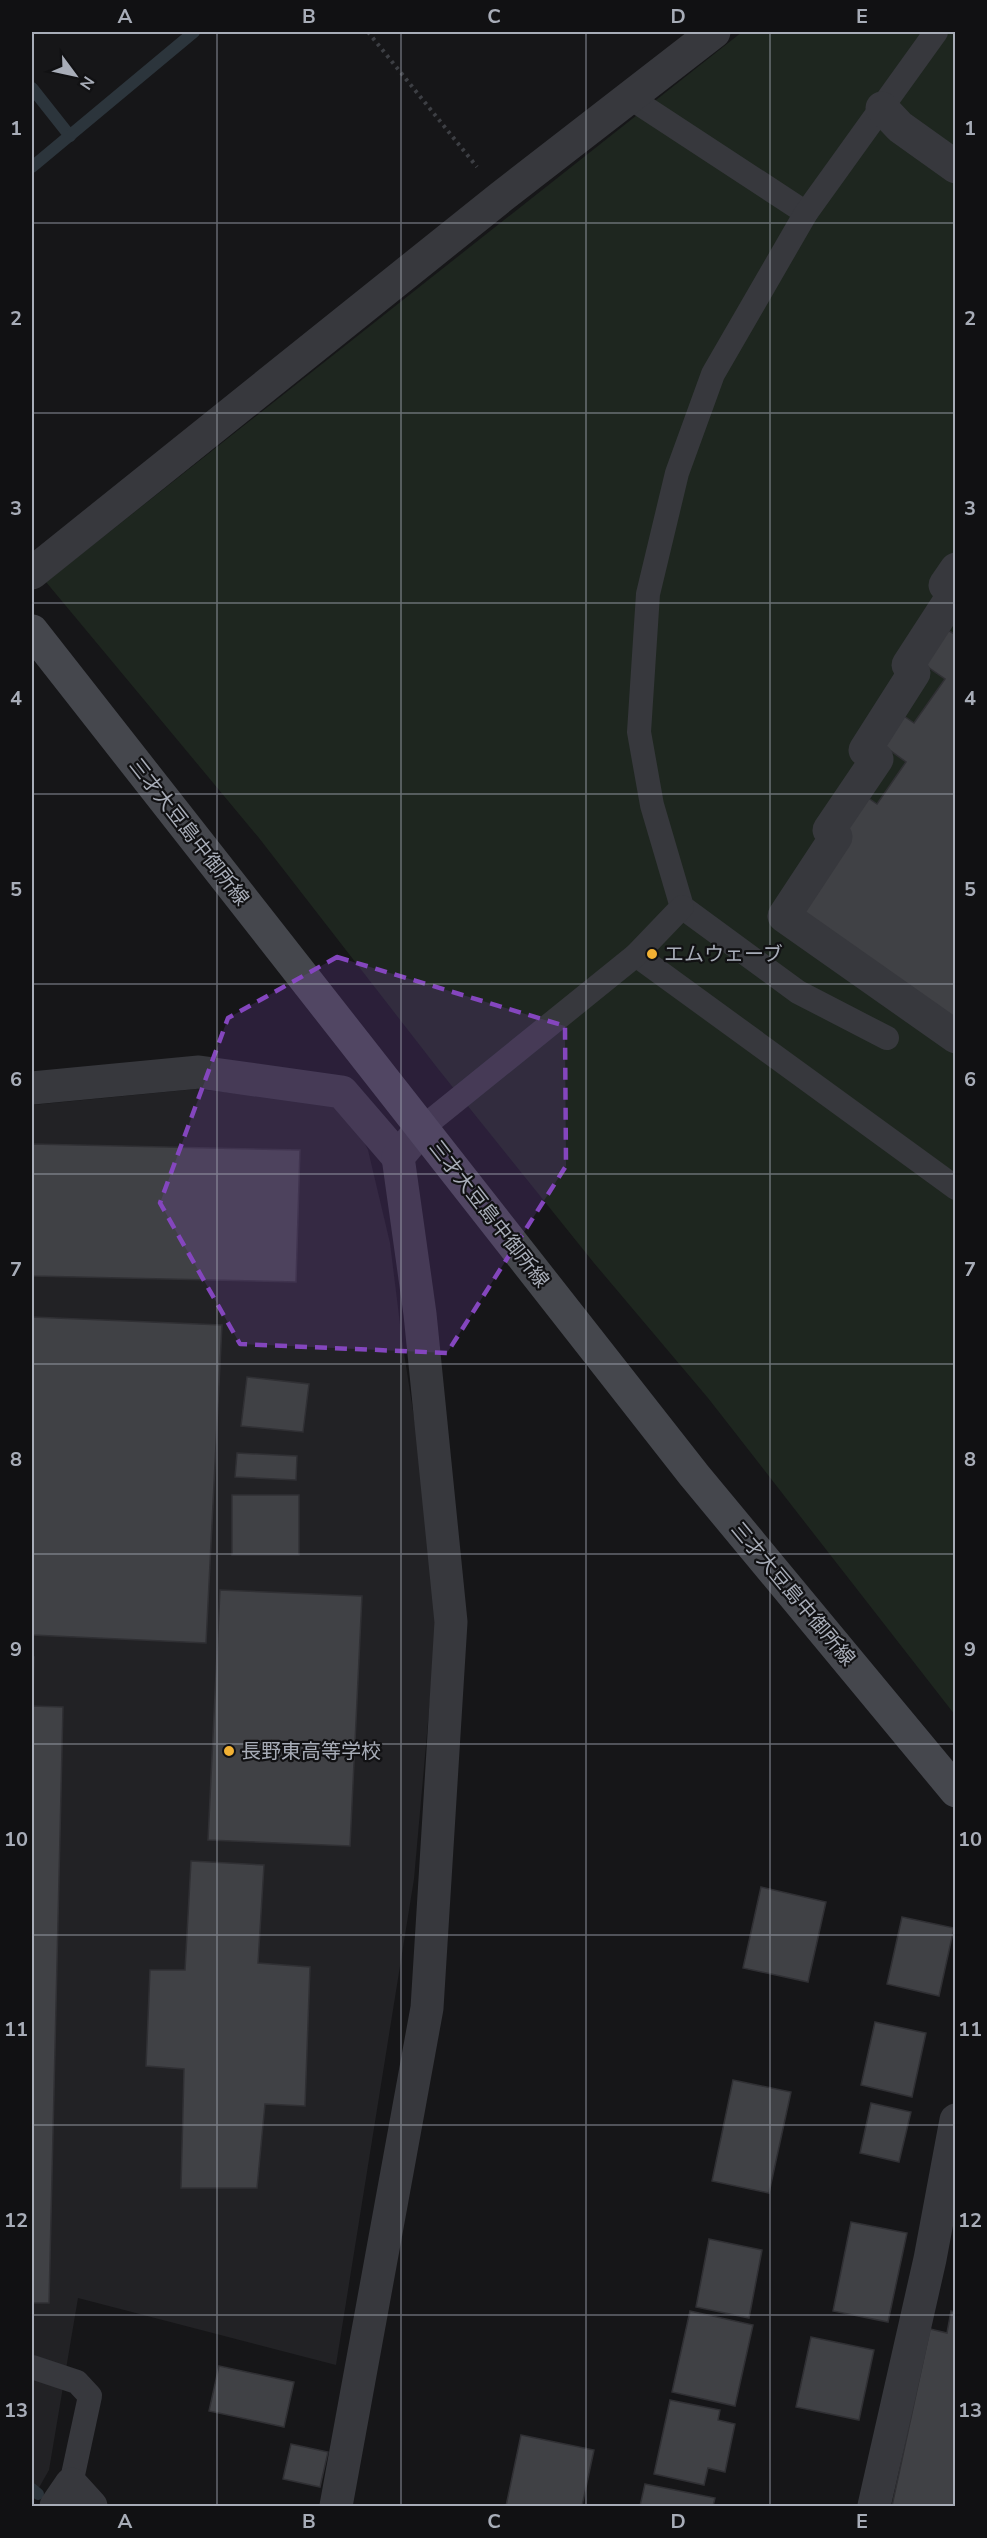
<svg xmlns="http://www.w3.org/2000/svg" width="987" height="2538" viewBox="0 0 987 2538" font-family="'Nunito Sans','Noto Sans JP',sans-serif">
<rect width="100%" height="100%" fill="#161618"/>
<polygon fill="#222225" points="196,1089 339,1104 355,1123 368,1150 390,1243 402,1340 424,1482 437,1622 414,1879 336,2365 78,2298 49,2470 32,2500 32,1105"/>
<polygon fill="#1e261f" points="742,32 955,32 955,1715 708,1398 594,1263 439,1070 259,838 46,582"/>
<g fill="none" stroke-linecap="round" stroke-linejoin="round">
<g stroke="#2c353c" stroke-width="12">
<polyline points="32,88 70,136"/>
<polyline points="32,167 194,32"/>
<polyline points="32,2489 38,2494"/>
</g>
</g>
<g fill="#404145" stroke="#303034" stroke-width="1.5">
<polygon points="946,629 956,635 956,1023 800,914 839,831 864,795 877,804 906,762 880,743 901,714 914,723 945,679 922,663"/>
<polygon points="32,1144 300,1150 296,1282 32,1276"/>
<polygon points="32,1317 222,1325 206,1643 32,1635"/>
<polygon points="247,1377 309,1384 303,1432 241,1426"/>
<polygon points="237,1453 297,1456 296,1480 235,1477"/>
<rect x="232" y="1495" width="67" height="60"/>
<polygon points="220,1590 362,1596 350,1846 208,1840"/>
<polygon points="32,1657 34,1657 33,1696 32,1696"/>
<polygon points="32,1706 63,1707 49,2303 32,2303"/>
<polygon points="191,1861 264,1865 258,1963 310,1967 305,2106 265,2104 257,2188 181,2188 184,2069 146,2066 150,1970 185,1970"/>
<polygon points="761,1887 826,1902 808,1982 743,1968"/>
<polygon points="902,1917 954,1928 939,1996 887,1984"/>
<polygon points="875,2022 926,2033 912,2097 861,2085"/>
<polygon points="733,2080 791,2092 769,2193 712,2181"/>
<polygon points="871,2103 911,2112 899,2162 860,2153"/>
<polygon points="851,2222 907,2233 888,2322 833,2311"/>
<polygon points="709,2239 762,2250 749,2318 696,2307"/>
<polygon points="690,2311 753,2325 735,2406 672,2392"/>
<polygon points="951,2311 956,2312 955,2506 892,2506 930,2329 947,2333"/>
<polygon points="811,2337 874,2350 859,2420 796,2407"/>
<polygon points="219,2366 294,2382 284,2427 209,2411"/>
<polygon points="670,2400 720,2410 718,2420 735,2424 725,2472 708,2468 704,2485 654,2474"/>
<polygon points="521,2435 594,2450 582,2506 506,2506"/>
<polygon points="291,2444 328,2452 320,2487 283,2479"/>
<polygon points="645,2484 715,2498 713,2506 640,2506"/>
</g>
<g fill="none" stroke-linecap="round" stroke-linejoin="round">
<polyline stroke="#3d3f44" stroke-width="4" stroke-dasharray="3 4.5" stroke-linecap="butt" points="368,32 477,167"/>
<g stroke="#37383d" stroke-width="24">
<polyline points="629,97 806,213"/>
<polyline points="636,955 956,1188"/>
<polyline points="887,1038 798,992 682,907 652,805 639,732 648,594 677,473 713,374 806,213 936,32"/>
<polyline points="422,1128 636,955 682,907"/>
<polyline points="32,2367 77,2382 90,2396 71,2484"/>
</g>
<g stroke="#37383d" stroke-width="33">
<polyline points="882,108 900,127 956,167"/>
<polyline points="956,569 945,585 954,594 908,665 914,673 865,750 877,759 829,830 836,837 784,916 956,1037"/>
</g>
<g stroke="#37383d" stroke-width="33">
<polyline points="32,1088 199,1072 342,1092 398,1157"/>
<polyline points="56,2506 71,2484 91,2506"/>
<polyline points="336,2506 427,2008 451,1622 420,1314 398,1157 422,1128"/>
<polyline points="874,2506 930,2259 956,2120"/>
</g>
<polyline stroke="#37383d" stroke-width="33" points="32,573 501,197 714,32"/>
<polyline stroke="#45474d" stroke-width="33" points="32,631 694,1475 956,1791"/>
</g>
<path fill="#8446be" fill-opacity="0.2" stroke="#8446be" stroke-width="4.5" stroke-dasharray="12 8" stroke-linejoin="round" d="M337,957L565,1026L566,1166L447,1353L240,1344L160,1203L228,1018Z"/>
<path fill="none" stroke="#a8adb8" stroke-width="1.5" stroke-opacity="0.55" d="M217,32V2506M401,32V2506M586,32V2506M770,32V2506M32,223H956M32,413H956M32,603H956M32,794H956M32,984H956M32,1174H956M32,1364H956M32,1554H956M32,1744H956M32,1935H956M32,2125H956M32,2315H956"/>
<g fill="#f2b134" stroke="#111113" stroke-width="2">
<circle cx="652" cy="954" r="6"/>
<circle cx="229" cy="1751" r="6"/>
</g>
<g text-anchor="middle" dominant-baseline="central" stroke-width="4.5" stroke-linejoin="round" paint-order="stroke">
<g font-size="20" fill="#a8adb8" stroke="#111113">
<text transform="translate(189 832) rotate(52)">三才大豆島中御所線</text>
<text transform="translate(489 1214) rotate(52)">三才大豆島中御所線</text>
<text transform="translate(793 1594) rotate(50)">三才大豆島中御所線</text>
</g>
<g font-size="20" fill="#a8adb8" stroke="#111113" text-anchor="start">
<text x="664" y="954">エムウェーブ</text>
<text x="241" y="1751">長野東高等学校</text>
</g>
</g>
<rect width="987" height="2538" fill="none" stroke="#111113" stroke-width="66"/>
<g transform="translate(75 75) rotate(123)" stroke="#111113" stroke-width="4.5" paint-order="stroke">
<path d="M0-4.5L10 22L0 15L-10 22Z" fill="#a8adb8"/>
<text y="-9" font-size="16" font-weight="bold" text-anchor="middle" fill="#a8adb8">N</text>
</g>
<rect x="33" y="33" width="921" height="2472" fill="none" stroke="#a8adb8" stroke-width="2"/>
<g font-size="20" text-anchor="middle" font-weight="bold" fill="#a8adb8">
<text x="125" y="23">A</text>
<text x="309" y="23">B</text>
<text x="494" y="23">C</text>
<text x="678" y="23">D</text>
<text x="862" y="23">E</text>
<text x="16" y="135">1</text>
<text x="970" y="135">1</text>
<text x="16" y="325">2</text>
<text x="970" y="325">2</text>
<text x="16" y="515">3</text>
<text x="970" y="515">3</text>
<text x="16" y="705">4</text>
<text x="970" y="705">4</text>
<text x="16" y="896">5</text>
<text x="970" y="896">5</text>
<text x="16" y="1086">6</text>
<text x="970" y="1086">6</text>
<text x="16" y="1276">7</text>
<text x="970" y="1276">7</text>
<text x="16" y="1466">8</text>
<text x="970" y="1466">8</text>
<text x="16" y="1656">9</text>
<text x="970" y="1656">9</text>
<text x="16" y="1846">10</text>
<text x="970" y="1846">10</text>
<text x="16" y="2036">11</text>
<text x="970" y="2036">11</text>
<text x="16" y="2227">12</text>
<text x="970" y="2227">12</text>
<text x="16" y="2417">13</text>
<text x="970" y="2417">13</text>
<text x="125" y="2528">A</text>
<text x="309" y="2528">B</text>
<text x="494" y="2528">C</text>
<text x="678" y="2528">D</text>
<text x="862" y="2528">E</text>
</g>
</svg>
